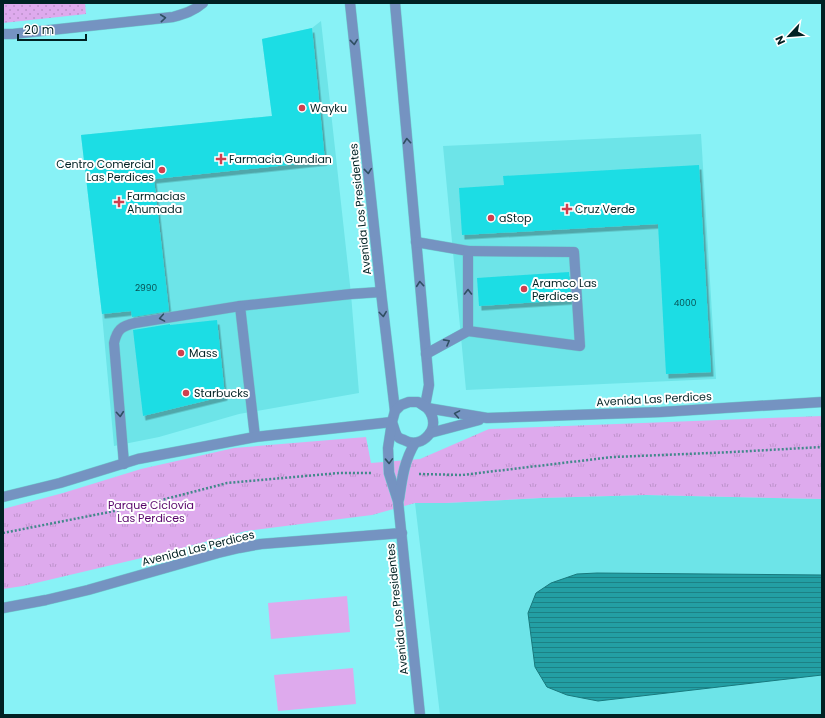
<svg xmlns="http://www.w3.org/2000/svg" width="825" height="718" viewBox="0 0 825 718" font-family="Poppins,sans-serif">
<defs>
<pattern id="grass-dots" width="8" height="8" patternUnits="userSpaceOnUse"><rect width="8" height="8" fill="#deaaed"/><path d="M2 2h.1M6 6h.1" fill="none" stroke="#bd92cb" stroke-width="1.8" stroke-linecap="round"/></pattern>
<pattern id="park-tufts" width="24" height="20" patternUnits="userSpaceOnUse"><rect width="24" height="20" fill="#deaaed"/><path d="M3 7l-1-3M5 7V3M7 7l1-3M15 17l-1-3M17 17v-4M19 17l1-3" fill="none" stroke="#bd92cb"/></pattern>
<pattern id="water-rules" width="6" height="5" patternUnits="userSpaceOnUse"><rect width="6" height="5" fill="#239fa4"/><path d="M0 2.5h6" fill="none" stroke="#1c8185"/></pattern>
<filter id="shadow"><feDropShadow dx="2.5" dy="4.5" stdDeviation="0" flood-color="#0004"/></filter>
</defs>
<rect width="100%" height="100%" fill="#88f2f6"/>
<g fill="#6de4e8">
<polygon points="321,21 351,294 359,393 239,414 159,437 114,446 102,314 81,135 272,116 262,39 312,28"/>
<polygon points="701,134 716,379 466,390 443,146"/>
<polygon points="646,495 822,499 822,715 440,715 415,503 446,503 541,498"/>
</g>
<polygon fill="url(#grass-dots)" points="3,3 85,3 86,14 3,23"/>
<polygon fill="url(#park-tufts)" points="822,416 822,499 646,495 541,498 446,503 415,503 372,515 246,531 167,552 23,586 3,589 3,509 63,493 141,469 234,448 366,437 371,463 420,459 489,429"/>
<g fill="#deaaed">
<polygon points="347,596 350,632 271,639 268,603"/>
<polygon points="353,668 356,704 278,711 274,675"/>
</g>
<polygon fill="url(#water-rules)" stroke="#18797d" points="597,573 822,575 822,675 598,701 567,695 547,687 535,667 528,613 536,593 551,583 577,574"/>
<g fill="#1ddde4" filter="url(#shadow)">
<polygon points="312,28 325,161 154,179 169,311 132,317 131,311 102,314 81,135 272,116 262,39"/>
<polygon points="699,165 711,372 666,374 658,224 462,235 459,188 504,185 503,176"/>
<polygon points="569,272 571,300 479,306 477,278"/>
<polygon points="217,320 225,396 143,416 133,330 170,324 170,325"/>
</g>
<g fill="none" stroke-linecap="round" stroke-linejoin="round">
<defs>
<g id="minor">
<polyline points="350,3 381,292 395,411"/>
<polyline points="395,3 429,385 425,406"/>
<path d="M3,34H13L173,17C184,14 194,11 203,3"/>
<polyline points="416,242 468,251 468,331"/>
<polyline points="426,354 468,331 580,346 574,252 468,251"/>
<path d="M427,408C429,410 431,413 432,416C438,433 419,449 404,440C402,439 400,439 398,437C395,434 394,427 392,422L395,411L401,405L409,402H418L427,408L487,418L661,412L822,402"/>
<polyline points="430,433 449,428 479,420"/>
<polyline points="255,437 240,306 351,294 381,292"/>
<path d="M124,464L114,343C117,330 121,326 135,323L240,306"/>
<polyline points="3,497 60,483 138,459 255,437 392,422 388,448 389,473 398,501 420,715"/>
<path d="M399,499C402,479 404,461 415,443"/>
<polyline points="3,608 46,600 88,590 218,553 239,548 261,544 402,533"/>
</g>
</defs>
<use href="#minor" stroke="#70ccd0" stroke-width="11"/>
<g stroke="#43888b" stroke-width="2.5" stroke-dasharray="2 2" stroke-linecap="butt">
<polyline points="419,474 462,475 613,457 733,452 822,447"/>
<polyline points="3,533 135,507 227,483 339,473 372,473"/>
</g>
<use href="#minor" stroke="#7593c1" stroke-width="10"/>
</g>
<defs><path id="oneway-chevron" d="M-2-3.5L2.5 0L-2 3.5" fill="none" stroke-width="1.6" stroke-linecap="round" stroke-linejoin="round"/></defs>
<g stroke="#2f4f62">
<use href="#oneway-chevron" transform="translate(163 18) rotate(-6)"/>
<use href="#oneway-chevron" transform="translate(354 42) rotate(84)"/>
<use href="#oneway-chevron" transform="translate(407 141) rotate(-95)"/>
<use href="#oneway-chevron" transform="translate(368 171) rotate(84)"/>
<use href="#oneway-chevron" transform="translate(420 284) rotate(-95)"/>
<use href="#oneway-chevron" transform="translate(468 292) rotate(-90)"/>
<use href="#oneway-chevron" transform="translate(383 314) rotate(83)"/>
<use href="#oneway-chevron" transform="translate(162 318) rotate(170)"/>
<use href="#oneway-chevron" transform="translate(447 342) rotate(-29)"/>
<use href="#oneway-chevron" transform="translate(120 414) rotate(85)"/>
<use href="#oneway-chevron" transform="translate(457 414) rotate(-170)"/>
<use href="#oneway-chevron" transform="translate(389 461) rotate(88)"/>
</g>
<g fill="#cf3f4f" stroke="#fff" stroke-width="1.5">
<circle cx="302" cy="108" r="4"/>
<path d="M219 153h4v4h4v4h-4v4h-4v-4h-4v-4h4z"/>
<circle cx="162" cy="170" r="4"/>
<path d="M117 196h4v4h4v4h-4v4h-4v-4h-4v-4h4z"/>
<path d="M565 203h4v4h4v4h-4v4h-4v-4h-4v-4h4z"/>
<circle cx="491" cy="218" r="4"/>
<circle cx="524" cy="289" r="4"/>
<circle cx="181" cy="353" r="4"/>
<circle cx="186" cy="393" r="4"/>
</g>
<g text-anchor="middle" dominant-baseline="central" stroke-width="4" stroke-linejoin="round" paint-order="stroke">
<g font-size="9" fill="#075053">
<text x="146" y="288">2990</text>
<text x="685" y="303">4000</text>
</g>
<g font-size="11" fill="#002123" stroke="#fff" text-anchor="start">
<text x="310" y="108">Wayku</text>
<text x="229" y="159">Farmacia Gundian</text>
<text x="154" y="164" text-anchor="end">Centro Comercial<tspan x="154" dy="13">Las Perdices</tspan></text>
<text x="127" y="196">Farmacias<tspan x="127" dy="13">Ahumada</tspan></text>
<text x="575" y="209">Cruz Verde</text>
<text x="499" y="218">aStop</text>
<text x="532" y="283">Aramco Las<tspan x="532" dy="13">Perdices</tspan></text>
<text x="189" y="353">Mass</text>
<text x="194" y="393">Starbucks</text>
</g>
<g font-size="11" fill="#002123" stroke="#fff">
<text transform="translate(360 209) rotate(-96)">Avenida Los Presidentes</text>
<text transform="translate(654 399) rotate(-3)">Avenida Las Perdices</text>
<text transform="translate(198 548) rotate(-14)">Avenida Las Perdices</text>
<text transform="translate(397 609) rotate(-96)">Avenida Los Presidentes</text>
</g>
<g font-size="11" fill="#58046a" stroke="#fff">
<text x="151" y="505">Parque Ciclovía<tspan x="151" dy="13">Las Perdices</tspan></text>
</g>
</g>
<rect width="825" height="718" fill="none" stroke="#002123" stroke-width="8"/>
<g transform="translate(789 36) rotate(244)" stroke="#ffffff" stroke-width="3" paint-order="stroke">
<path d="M0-3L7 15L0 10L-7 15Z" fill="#002123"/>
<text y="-6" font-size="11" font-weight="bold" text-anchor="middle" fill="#002123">N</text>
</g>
<path d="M18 34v6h68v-6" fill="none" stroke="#002123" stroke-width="2"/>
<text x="24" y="34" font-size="12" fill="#002123" stroke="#ffffff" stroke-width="3" paint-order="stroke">20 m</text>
</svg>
